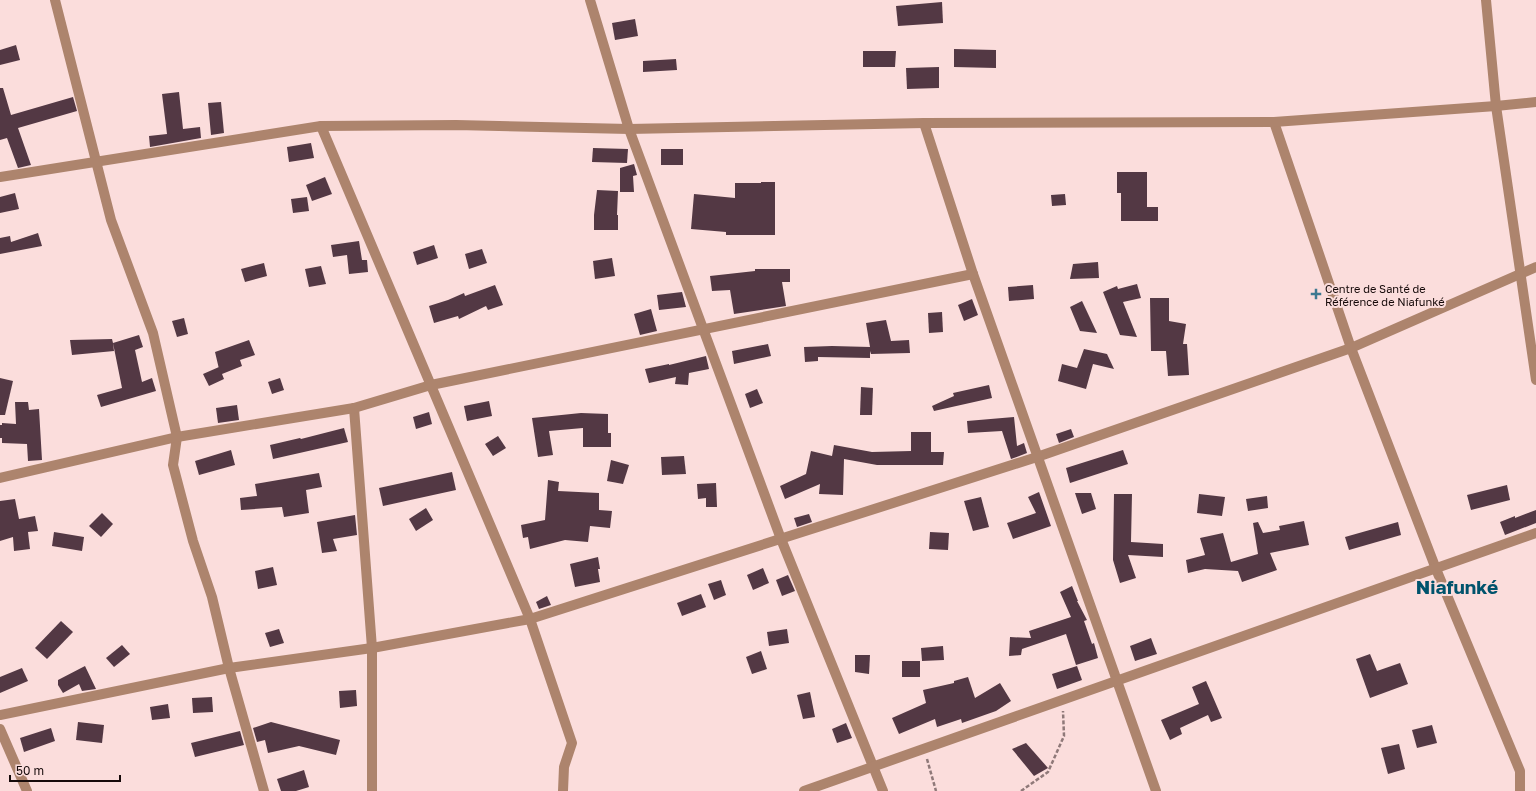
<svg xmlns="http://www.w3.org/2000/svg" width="1536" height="791" viewBox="0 0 1536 791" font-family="'Golos Text',sans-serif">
<rect width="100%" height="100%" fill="#fbdddc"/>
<g fill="#533844">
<polygon points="942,2 943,23 898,26 896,6"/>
<polygon points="635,19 638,36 615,40 612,23"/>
<polygon points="16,45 20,60 0,65 0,50"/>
<polygon points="954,49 996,50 996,68 954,67"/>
<polygon points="863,51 896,51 895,67 863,67"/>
<polygon points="676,59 677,70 643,72 643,61"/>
<polygon points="939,67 939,88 907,89 906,68"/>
<polygon points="0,88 3,88 11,115 73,97 77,111 18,128 31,165 18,168 7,138 0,140"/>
<polygon points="179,92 183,129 200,127 201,138 150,147 149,136 167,134 162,94"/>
<polygon points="221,102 224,133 211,135 208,103"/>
<polygon points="311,143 314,158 289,162 287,147"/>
<polygon points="593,148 628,149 627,163 592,162"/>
<rect x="661" y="149" width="22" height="16"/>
<polygon points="634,164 637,175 633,176 634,192 620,192 620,168"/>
<polygon points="1117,172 1147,172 1147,207 1158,207 1158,221 1121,221 1121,193 1117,193"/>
<polygon points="325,177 332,194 312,201 306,185"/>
<polygon points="761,182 775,182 775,235 726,235 726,232 691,229 694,194 735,198 735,183 761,183"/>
<polygon points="597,190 618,191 617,215 618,215 618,230 594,230 594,215"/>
<polygon points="15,193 19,209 0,213 0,197"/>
<polygon points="1065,194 1066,205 1052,206 1051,195"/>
<polygon points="307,197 309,211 293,213 291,199"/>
<polygon points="38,233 42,246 0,254 0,238 10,236 11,242"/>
<polygon points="359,241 362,260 367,260 368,272 349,274 347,255 333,257 331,245"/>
<polygon points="434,245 438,258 417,265 413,252"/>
<polygon points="482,249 487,263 469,269 465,254"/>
<polygon points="612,258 615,276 595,279 593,261"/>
<polygon points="1098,262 1099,278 1070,279 1073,264"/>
<polygon points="264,263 267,276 245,282 241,269"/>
<polygon points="321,266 326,284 309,287 305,269"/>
<polygon points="755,269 790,269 790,282 782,282 786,306 734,314 730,290 712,291 710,276 755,271"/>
<polygon points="1137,284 1141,298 1123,302 1137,337 1120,335 1103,292 1117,286 1118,289"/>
<polygon points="495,285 503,305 488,310 486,306 459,319 458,316 434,323 429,306 448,300 464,293 465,296"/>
<polygon points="1033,285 1034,299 1009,301 1008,287"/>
<polygon points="682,292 686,307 659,310 657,295"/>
<polygon points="1150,298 1169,298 1169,321 1186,324 1183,344 1187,344 1189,375 1168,376 1166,351 1151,351"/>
<polygon points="972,299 978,315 964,321 958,305"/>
<polygon points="1082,301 1097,333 1080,331 1070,307"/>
<polygon points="651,309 657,331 640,335 634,314"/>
<polygon points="942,312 943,332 929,333 928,313"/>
<polygon points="184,318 188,334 177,337 172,321"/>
<polygon points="886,320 891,341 909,340 910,353 871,354 870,351 870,358 818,357 818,361 805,362 804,347 832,346 870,347 866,323"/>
<polygon points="139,335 143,347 135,350 142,382 152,378 156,391 101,407 97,395 122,388 113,343 114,351 72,355 70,340 112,339 113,343"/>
<polygon points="249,340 255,355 240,360 242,366 222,374 224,379 209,386 203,374 219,367 219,369 215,352"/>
<polygon points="768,344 771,356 734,364 732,351"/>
<polygon points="1084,349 1107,354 1114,369 1093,364 1086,389 1058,381 1062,364 1077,368"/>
<polygon points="706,356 709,369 689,373 688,385 675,384 676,377 649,383 645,369 669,364 669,365"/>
<polygon points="0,378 13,381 5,415 0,415"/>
<polygon points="280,378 284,390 272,394 268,382"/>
<polygon points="989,385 992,398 934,411 932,406 954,396 953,393"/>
<polygon points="861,387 873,388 872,415 860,415"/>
<polygon points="757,389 763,403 750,408 745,394"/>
<polygon points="489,401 492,416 467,421 464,406"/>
<polygon points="15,402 28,402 29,410 39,409 42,460 28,461 27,444 2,443 2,438 0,438 0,425 2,425 2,423 16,424"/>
<polygon points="237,405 239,420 218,423 216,408"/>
<polygon points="429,412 432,424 416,429 413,417"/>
<polygon points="581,413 608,414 608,433 611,433 611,447 583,447 583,428 549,431 553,455 538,457 532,418"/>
<polygon points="1014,417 1017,446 1024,443 1027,453 1011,459 1002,431 968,433 967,421"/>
<polygon points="344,428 348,442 273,459 270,445 300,438 301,439"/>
<polygon points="1071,429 1074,437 1059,443 1056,434"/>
<polygon points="911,432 931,432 931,452 944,452 943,465 877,465 844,459 843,495 819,494 820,484 785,499 780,486 806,474 811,451 832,456 834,445 872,452 911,451"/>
<polygon points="498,436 506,448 493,456 485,444"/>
<polygon points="231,450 235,465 199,475 195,461"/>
<polygon points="1123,450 1128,464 1070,483 1066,468"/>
<polygon points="684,456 686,474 662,475 661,457"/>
<polygon points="611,460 629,465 623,484 607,481"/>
<polygon points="452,472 456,490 383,506 379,488"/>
<polygon points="319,473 322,487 306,490 309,513 284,517 282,507 241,510 240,498 257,496 255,484"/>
<polygon points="548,480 559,482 558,491 599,493 599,510 612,511 610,528 590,526 588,542 565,540 530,549 528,537 523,538 521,525 545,520"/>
<polygon points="716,483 717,507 706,507 706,498 698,499 697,484"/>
<polygon points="1507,485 1510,500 1471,510 1467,495"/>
<polygon points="1039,492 1051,526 1013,539 1007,523 1036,513 1028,497"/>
<polygon points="1075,493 1091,493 1096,509 1082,514"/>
<polygon points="1114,494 1132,494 1131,542 1163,544 1163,557 1128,555 1136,578 1120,583 1113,560"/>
<polygon points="1199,494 1225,497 1222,516 1197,513"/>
<polygon points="1267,496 1268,508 1248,511 1246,499"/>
<polygon points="981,497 989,527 973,531 964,501"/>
<polygon points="15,499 19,519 35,516 38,531 28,532 30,549 14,551 13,537 0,541 0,501"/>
<polygon points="426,508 433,520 416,531 409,519"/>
<polygon points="1536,510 1536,523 1505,535 1500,522 1515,516 1515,518"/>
<polygon points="102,513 113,524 101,537 89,526"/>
<polygon points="809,514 812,522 797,527 794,518"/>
<polygon points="355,515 357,535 333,539 337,551 322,553 317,522"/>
<polygon points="1304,521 1309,545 1270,553 1277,570 1242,582 1238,571 1205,569 1188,573 1186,560 1205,555 1200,538 1223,533 1231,562 1258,554 1253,523 1258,522 1263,533 1280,530 1279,526"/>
<polygon points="1398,522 1401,535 1349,550 1345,537"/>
<polygon points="54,532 84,537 82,551 52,546"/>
<polygon points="930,532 949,533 948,550 929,549"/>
<polygon points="598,557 600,569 598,569 600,582 575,587 570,564"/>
<polygon points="273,567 277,585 258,589 255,571"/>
<polygon points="763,568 769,583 753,590 747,575"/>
<polygon points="788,575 795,591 782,596 776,580"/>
<polygon points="721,580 726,595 714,600 708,584"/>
<polygon points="1072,586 1078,601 1077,601 1087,620 1084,621 1092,644 1094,643 1098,658 1076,665 1066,634 1022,649 1021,655 1009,656 1010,637 1031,638 1029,631 1071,617 1060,592"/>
<polygon points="701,594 706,607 682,616 677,603"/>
<polygon points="547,596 551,605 539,609 536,602"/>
<polygon points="61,621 73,632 47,659 35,648"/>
<polygon points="279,629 284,643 270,647 265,633"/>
<polygon points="787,629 789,643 769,646 767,632"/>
<polygon points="1151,638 1157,654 1135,661 1130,646"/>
<polygon points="122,645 130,654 114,667 106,658"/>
<polygon points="943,646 944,660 922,661 921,648"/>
<polygon points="761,651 767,669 752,674 746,657"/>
<polygon points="1370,654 1377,671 1400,663 1408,684 1370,698 1356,659"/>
<polygon points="855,655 870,655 869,674 855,672"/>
<rect x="902" y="661" width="18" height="16"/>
<polygon points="85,666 96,689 82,691 79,684 63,693 58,685 58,680"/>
<polygon points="1077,666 1082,680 1057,689 1052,674"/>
<polygon points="22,668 28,681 0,693 0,677"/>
<polygon points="968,677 975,698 1000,683 1011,701 996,711 962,723 961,719 937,727 935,719 899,734 892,718 926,703 923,690 954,683 954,681"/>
<polygon points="1206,681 1222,718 1211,722 1208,715 1180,728 1182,734 1170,740 1161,720 1199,704 1192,687"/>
<polygon points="356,690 357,706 340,708 339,691"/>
<polygon points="810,692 815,717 803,719 797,695"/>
<polygon points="212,697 213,712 193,713 192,698"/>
<polygon points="168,704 170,718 152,720 150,707"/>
<polygon points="78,722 104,725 102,743 76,740"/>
<polygon points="271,722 340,740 336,755 299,746 268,753 265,740 257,742 253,728"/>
<polygon points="846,723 852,738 837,743 832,729"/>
<polygon points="1432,725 1437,743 1417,748 1412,730"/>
<polygon points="51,728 55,741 24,752 20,738"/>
<polygon points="240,731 244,745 195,757 191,743"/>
<polygon points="1026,743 1048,768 1034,776 1012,749"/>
<polygon points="1399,744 1405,769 1388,774 1381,748"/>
<polygon points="304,770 309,787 296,791 281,791 277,779"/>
</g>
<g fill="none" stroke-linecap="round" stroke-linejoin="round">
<g stroke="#8f7979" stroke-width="2.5" stroke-dasharray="4 2" stroke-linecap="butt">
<polyline points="927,759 936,791"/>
<polyline points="1021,791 1048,772 1064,736 1063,711"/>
</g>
<g stroke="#ad846d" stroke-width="10">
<polyline points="55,0 111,220 153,333 177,437 173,465 193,541 212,597 229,668 264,791"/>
<polyline points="590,0 629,129 781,539 883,791"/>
<polyline points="1486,0 1496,106 1536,380"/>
<polyline points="1274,122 1351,348 1436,569 1520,771 1520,791"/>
<polyline points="924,123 973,274 1156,791"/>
<polyline points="321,126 530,619 572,743 564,767 563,791"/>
<polyline points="0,177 321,126 456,125 629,129 924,123 1274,122 1496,106 1536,102"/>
<polyline points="354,408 372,648 372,791"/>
<polyline points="0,478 177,437 354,408 431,385 973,274"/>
<polyline points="0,715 229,668 372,648 530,619 1037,457 1351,348 1536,267"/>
<polyline points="0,729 27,791"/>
<polyline points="804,791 1536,533"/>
</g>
</g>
<path fill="#3d7991" stroke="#fbdddc" stroke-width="1.5" d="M1314 288h4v4h4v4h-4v4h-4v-4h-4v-4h4z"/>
<g text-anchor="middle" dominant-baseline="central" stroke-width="4" stroke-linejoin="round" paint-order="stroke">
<g font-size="11" fill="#160a0a" stroke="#fbdddc" text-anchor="start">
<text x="1325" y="288">Centre de Santé de<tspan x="1325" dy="13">Référence de Niafunké</tspan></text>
</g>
<g font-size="19" font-weight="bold" fill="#00536c" stroke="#fbdddc">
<text x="1457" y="586">Niafunké</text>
</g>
</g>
<path d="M10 775v6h110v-6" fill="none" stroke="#160a0a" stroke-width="2"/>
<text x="16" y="775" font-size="12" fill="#160a0a" stroke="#fbdddc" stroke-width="3" paint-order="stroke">50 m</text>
</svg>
